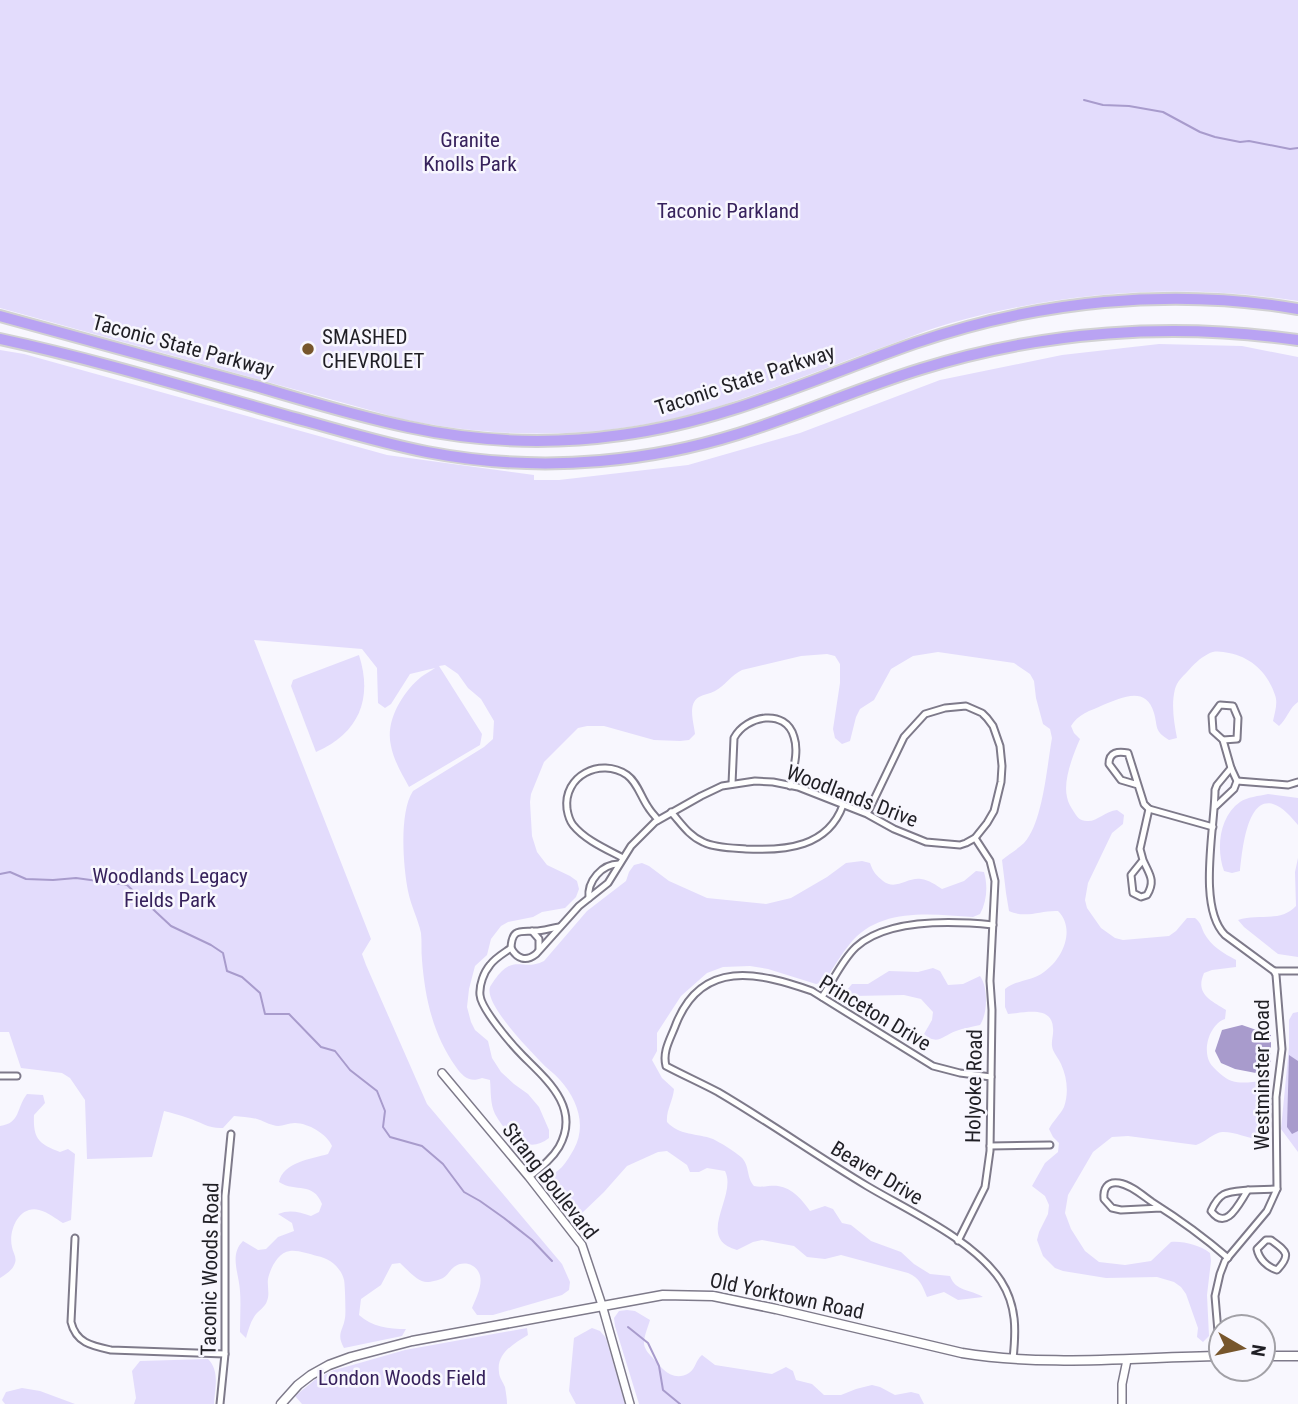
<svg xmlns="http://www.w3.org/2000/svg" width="1298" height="1404" viewBox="0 0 1298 1404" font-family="'Roboto Condensed',sans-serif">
<rect width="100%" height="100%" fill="#f8f7fe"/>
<g fill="#e3dcfc">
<path d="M0,0H1298V301C1182,283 1065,291 951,323C929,329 908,338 886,346C830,366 774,389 717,407C614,439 506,441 402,419L0,308Z"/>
<path d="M1159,344L1242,346L1298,357V702C1289,708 1287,719 1279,726L1273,721C1275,712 1278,703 1275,695C1268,673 1251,657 1229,653C1222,652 1215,650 1208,654C1200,658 1193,665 1187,672C1182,677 1177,682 1175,689C1171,705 1174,722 1177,738L1169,740C1154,731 1158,727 1154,713C1146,685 1121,698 1103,705C1090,711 1078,714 1071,726L1074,733L1080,739C1073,755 1063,780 1067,797C1068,803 1071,807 1074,812C1077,817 1080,821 1087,821C1097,822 1105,811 1117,810L1124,815L1123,824L1112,833L1088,883L1085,900L1087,908L1101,928L1115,938L1123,940L1169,936L1176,931L1187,918H1195C1201,923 1201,926 1204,933C1211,946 1223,953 1236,960V967L1212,970L1204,973C1195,994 1210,1000 1226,1010L1225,1019C1210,1024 1202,1049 1210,1063C1214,1069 1225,1079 1232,1081C1241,1084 1252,1082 1261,1081L1265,1090L1259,1140C1248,1138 1227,1129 1218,1133C1210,1136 1205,1142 1196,1145L1128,1136L1112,1137L1093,1152L1068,1195L1065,1213L1071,1229L1085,1251L1099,1262L1125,1265L1151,1261L1171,1242C1184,1241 1199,1245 1210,1253L1211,1261L1207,1295L1209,1336L1203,1342L1197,1337L1198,1328L1186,1294L1181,1287L1174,1282L1157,1277L1106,1278L1063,1271L1055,1268L1043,1256L1037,1240L1039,1232L1048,1214L1049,1205L1045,1196L1032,1186L1045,1163L1058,1152L1059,1143L1053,1137L1049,1129C1053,1121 1060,1115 1064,1107C1069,1093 1067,1077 1061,1064C1059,1059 1055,1055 1053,1050C1050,1042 1054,1036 1053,1028C1052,1005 1024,1013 1008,1014L1005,1007V989C1016,980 1032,981 1044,972C1063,959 1076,929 1058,911C1041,910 1026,919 1009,911L1006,893L1002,860C1009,854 1018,849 1024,843C1043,823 1047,765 1052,738L1050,729L1043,724L1036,698L1034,681L1030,674L1014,663L938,652L913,656L891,669L874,700L860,709L856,717L850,741L842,744L835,738L833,729L840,683V664L835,656L827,654L801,656L742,670C731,675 725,686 715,691C710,694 704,694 699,697C687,704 694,723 695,734L689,740L680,741L654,740L604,726H587L578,728L544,762L531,794L530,802L532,836L537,852L547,865L570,876L577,881L579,889L576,897L565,908L542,912L533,917L508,922L501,926L491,939L487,955L475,966L469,989L467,1007L471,1022L475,1030L488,1041L492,1058L501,1072L514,1084L528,1094L539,1107L549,1130V1138C527,1156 506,1134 495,1114C490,1104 491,1091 490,1080L482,1078C470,1083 463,1077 456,1067C433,1035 425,998 422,960C421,951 422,942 421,933C418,919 411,906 408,891C403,866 399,812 413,791L484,747L493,739L494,721L481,699L468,688L458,674L445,665L439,666L482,734L480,745L409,787C402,774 394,761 391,746C385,721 402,693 421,677C425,674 431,671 435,668L410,674L391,704L385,708L378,703L377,668L362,649L254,640L371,939L362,954L366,965L427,1104L562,1264L570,1282L569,1290L562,1295L493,1315H477L472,1308C476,1298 485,1282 478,1271C473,1263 462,1261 454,1267C450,1270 448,1275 443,1278C439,1280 431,1282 427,1282C417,1282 407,1269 400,1263L392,1264L381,1285L361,1299L359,1315C372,1327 389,1329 406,1329L402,1336L344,1348C336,1334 343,1331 345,1318C346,1314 345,1283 344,1280C341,1267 329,1258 317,1256C309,1254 298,1250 290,1251C278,1252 270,1269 268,1279C267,1286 270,1294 267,1301C265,1308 257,1311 254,1317C250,1323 248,1331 246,1338L240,1332C240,1318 241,1304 240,1291C239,1273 229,1255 243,1241L258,1250L266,1249L278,1237L294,1231L292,1223L278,1214C290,1209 299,1212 311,1216L319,1212L322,1204C313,1181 296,1193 279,1182C283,1162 311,1159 328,1154L332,1146C327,1134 308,1123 295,1123C286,1123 281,1128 273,1125C267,1124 262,1120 257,1119C249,1117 241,1117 234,1116L223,1128C209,1129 201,1122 188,1118C180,1115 172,1113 164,1111L152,1157L87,1159L85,1100L70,1078L62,1073L21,1068L9,1032H0V350L24,354L387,455L534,475V480H559L688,465L800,433L940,380L1062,355Z"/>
<path d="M359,655C373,699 359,733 316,752L291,686L293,680Z"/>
<path d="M1268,794L1298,798V825C1292,818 1283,807 1273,804C1246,796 1242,855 1240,871L1232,873L1224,871C1216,849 1219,817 1240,802C1247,797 1259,796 1268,794Z"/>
<path d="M1298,858V957L1278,954L1244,927L1238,920C1258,913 1280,923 1296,906L1295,872Z"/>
<path d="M862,861L870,863C873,872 876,875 883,881C896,891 907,877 921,879C929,880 936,885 942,889L964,881L976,871L984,872C988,886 987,901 980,914L973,917C930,914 878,907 849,945C840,956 832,970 824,982L816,984L768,969L750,966L723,967L707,973L681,996L657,1033V1051L652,1060L662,1078L674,1089C673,1101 666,1110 667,1122C680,1136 697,1133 713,1139C721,1143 734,1151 741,1157C750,1165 746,1177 754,1186C762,1188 770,1185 778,1186C793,1188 802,1200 810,1211L825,1206L833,1209L842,1223L851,1225L871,1241L901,1252L914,1264L930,1274L950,1276C956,1292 970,1289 983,1297L958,1300L944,1292L927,1297C922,1285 920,1278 908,1273L841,1255L825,1259L807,1257L794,1246L762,1240L753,1242L737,1250C694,1238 738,1196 725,1171L707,1168L699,1172H690L687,1165L667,1151L658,1152L627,1166L604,1192L580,1215H572L545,1186L544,1178C560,1173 566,1163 574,1149C587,1125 577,1099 560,1080C554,1073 546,1068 540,1061C528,1048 484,1004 490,987C491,985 495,979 496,978C515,953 522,972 544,961L587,911L626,881L629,872L634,865L642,863L649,866L669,881L707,898L766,904L791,898L827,877L846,863Z"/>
<path d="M933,968L940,971L948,985L963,984L980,976C988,987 988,1013 980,1025C972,1027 964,1028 956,1031C942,1036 938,1046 924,1034L932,1020L933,1012L921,999L904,995L853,996L847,990L852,984H868L889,971L918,972Z"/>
<polygon points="1298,1012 1298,1152 1281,1129 1289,1047 1289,1020 1293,1013"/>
<path d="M27,1094L43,1095L45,1103L34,1115C33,1138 38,1144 60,1152L68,1149L75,1154L71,1220L63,1223C56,1219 48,1212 39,1210C19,1205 8,1231 12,1247C13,1253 17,1257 15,1263C13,1270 6,1274 0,1278V1126C21,1123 16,1108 27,1094Z"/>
<path d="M627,1310L635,1311L650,1320C648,1327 644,1336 644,1343C644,1348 648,1353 652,1357C661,1368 673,1383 689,1373C696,1368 695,1361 702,1355L715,1365L772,1374L786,1367L793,1371L796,1380L812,1384L824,1395H841L856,1389L872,1385L880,1387L895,1395L911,1392L919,1394L924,1404H639L615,1326L614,1318L619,1311Z"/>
<path d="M527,1328L528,1335C515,1343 496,1353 499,1372C499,1377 503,1382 505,1387C506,1393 507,1399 507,1404H302L295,1396L316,1379L334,1370L349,1366L405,1350Z"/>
<polygon points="592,1328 600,1331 606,1338 625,1404 576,1404 569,1391 574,1338"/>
<path d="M208,1359C220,1371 215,1389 214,1404H134L136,1398L132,1371L140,1361Z"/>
<polygon points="22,1388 40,1391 75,1404 5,1404 2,1400 6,1392"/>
</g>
<g fill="#a89bcc">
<polygon points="1242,1025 1271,1035 1271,1064 1261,1074 1235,1069 1221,1063 1215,1051 1222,1030"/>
<polygon points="1289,1055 1298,1061 1298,1131 1292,1134 1287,1127"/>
</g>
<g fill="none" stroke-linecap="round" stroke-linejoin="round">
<g stroke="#a89bcc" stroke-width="2">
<polyline points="1084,100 1103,105 1129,106 1163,112 1200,132 1215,137 1240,142 1249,141 1290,149 1298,148"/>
<polyline points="0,874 10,872 26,879 53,880 76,878 127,885 171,926 211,945 223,953 227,971 242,977 260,993 265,1014 289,1014 321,1047 335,1051 350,1070 377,1091 385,1111 383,1127 390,1137 422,1146 443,1164 464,1192 480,1201 504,1218 532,1240 552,1261"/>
<polyline points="628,1327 648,1343 659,1366 663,1390 680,1404"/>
</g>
<defs>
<g id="minor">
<polygon points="1220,705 1233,706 1238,718 1237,739 1223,740 1213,731 1212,716"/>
<polyline points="1237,781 1288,785 1298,782"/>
<path d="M732,784L734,738C746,715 786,708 794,737C799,752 793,770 790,786"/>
<path d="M1138,785L1121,780L1109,764C1109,752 1118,751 1128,753L1144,804L1149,809"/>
<polyline points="1216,806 1234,789 1237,781 1231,768 1223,740"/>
<polyline points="1149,809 1213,827"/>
<path d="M671,812C681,823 689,836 703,842C715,848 733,848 746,849C786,851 828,847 843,805"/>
<path d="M623,858C606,849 585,840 573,825C569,820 568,815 567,809C563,776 600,757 627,775C637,782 641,797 648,807C651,812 655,816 658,820"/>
<path d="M1143,860C1149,874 1156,880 1147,895L1141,897L1133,893L1131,875L1143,860L1140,849L1149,809"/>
<path d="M589,898C587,881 602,864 619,864"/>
<polyline points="532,931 539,939 539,949"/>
<path d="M511,948C517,959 526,962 536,954L579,906L608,883L631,846L655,822L701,796L722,786L755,781L773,782L798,787L867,814L894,829L926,842L960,845L966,843L975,838L987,823L994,811L1001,782L1002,766L1000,746L993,726L987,718L982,713L966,706L945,708L925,714L904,737L867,814"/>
<polyline points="1274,971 1298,971"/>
<path d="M822,997C833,981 842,960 856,947C888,918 953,921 993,925"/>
<polyline points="0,1076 17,1076"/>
<path d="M991,1077L960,1073L933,1066L812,991C758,972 702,959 676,1024C671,1038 662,1051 666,1066C683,1075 701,1083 718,1092C769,1122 817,1156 867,1186C909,1211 974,1240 1001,1281C1017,1306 1016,1331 1013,1359"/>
<polyline points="990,1146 1050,1145"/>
<path d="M529,1177C540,1168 552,1159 559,1147C581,1108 547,1080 523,1056C512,1045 481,1009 480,995C479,985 484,972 490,965C495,958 504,953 511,948C512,928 520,932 535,931C543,931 551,928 559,927"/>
<path d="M1248,1190C1239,1203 1227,1232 1211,1211C1220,1191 1227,1192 1248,1190Z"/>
<polyline points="1248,1190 1277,1189"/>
<path d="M1161,1208L1121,1210L1112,1208L1104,1199C1103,1189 1107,1181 1119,1183C1131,1185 1142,1195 1152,1202C1179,1219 1204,1237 1228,1258"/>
<path d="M75,1238L71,1322C76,1343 92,1346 111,1350L225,1354"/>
<path d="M1266,1240H1271C1286,1251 1292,1254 1277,1270C1267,1267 1259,1259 1257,1249Z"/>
<polyline points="958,1241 985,1187 990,1151 992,1010 990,981 995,881 990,861 975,838"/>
<path d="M1220,1356L1215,1296L1220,1274L1225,1261L1267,1211L1277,1189L1276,1097L1282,1049L1276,975L1274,971L1225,935C1197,907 1215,827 1215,790L1217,785L1231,768"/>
<polyline points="220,1404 225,1354 225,1196 231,1134"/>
</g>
<g id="tertiary">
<polyline points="442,1073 529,1177 582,1245 602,1305 630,1404"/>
<polyline points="1122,1404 1122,1384 1127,1360"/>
</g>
<g id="secondary">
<polyline points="1263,1356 1298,1356"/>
<path d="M281,1404L298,1385L311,1375L329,1365L351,1357L412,1341L663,1295L713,1296L776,1309L962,1353C1049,1367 1134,1357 1221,1356"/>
</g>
<g id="motorway">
<path d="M0,316C84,339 168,362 252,385C304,400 355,416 408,427C478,442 550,445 621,435C723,422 818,377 915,343C1037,301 1170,287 1298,309"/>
<path d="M0,339C98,360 195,390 291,417C336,429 381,443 427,452C484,463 543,466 600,461C647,457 693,448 738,434C800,415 859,388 921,369C1043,331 1172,322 1298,340"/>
</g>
</defs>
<use href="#minor" stroke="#7e7a8a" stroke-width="9"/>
<use href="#tertiary" stroke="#7e7a8a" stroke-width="10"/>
<use href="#secondary" stroke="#7e7a8a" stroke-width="11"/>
<use href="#motorway" stroke="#d2d2d3" stroke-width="14"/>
<use href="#minor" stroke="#fff" stroke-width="5"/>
<use href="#tertiary" stroke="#fff" stroke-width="7"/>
<use href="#secondary" stroke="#fff" stroke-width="8"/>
<use href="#motorway" stroke="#b9a3f3" stroke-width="10"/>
</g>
<circle fill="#77562c" stroke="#f8f7fe" stroke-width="2.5" cx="308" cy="349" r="7"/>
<g text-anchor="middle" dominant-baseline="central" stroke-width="5" stroke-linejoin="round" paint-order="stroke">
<g font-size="21" fill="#37225c" stroke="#f8f7fe">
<text x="470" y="140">Granite<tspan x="470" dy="24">Knolls Park</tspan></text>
<text x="728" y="211">Taconic Parkland</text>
<text x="170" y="876">Woodlands Legacy<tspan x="170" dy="24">Fields Park</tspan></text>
<text x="402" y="1378">London Woods Field</text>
</g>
<g font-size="21" fill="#201f25" stroke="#f8f7fe" text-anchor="start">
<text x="322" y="337">SMASHED<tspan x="322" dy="24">CHEVROLET</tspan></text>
</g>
<g font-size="21" fill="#201f25" stroke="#f8f7fe">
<text transform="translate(183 346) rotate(15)">Taconic State Parkway</text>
<text transform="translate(745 380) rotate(-18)">Taconic State Parkway</text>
<text transform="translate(852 796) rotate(21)">Woodlands Drive</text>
<text transform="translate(875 1013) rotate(31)">Princeton Drive</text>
<text transform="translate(1262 1075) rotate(-90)">Westminster Road</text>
<text transform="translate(974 1086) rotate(-89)">Holyoke Road</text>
<text transform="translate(877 1173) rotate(31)">Beaver Drive</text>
<text transform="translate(550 1181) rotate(52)">Strang Boulevard</text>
<text transform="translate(210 1269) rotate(-89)">Taconic Woods Road</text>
<text transform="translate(787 1296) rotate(12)">Old Yorktown Road</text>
</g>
</g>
<g transform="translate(1242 1348) rotate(99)"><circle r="33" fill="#f8f7fe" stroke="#a2a1a7" stroke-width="2"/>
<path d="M0-5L12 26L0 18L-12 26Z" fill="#77562c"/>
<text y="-10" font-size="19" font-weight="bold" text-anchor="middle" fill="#201f25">N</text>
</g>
</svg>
